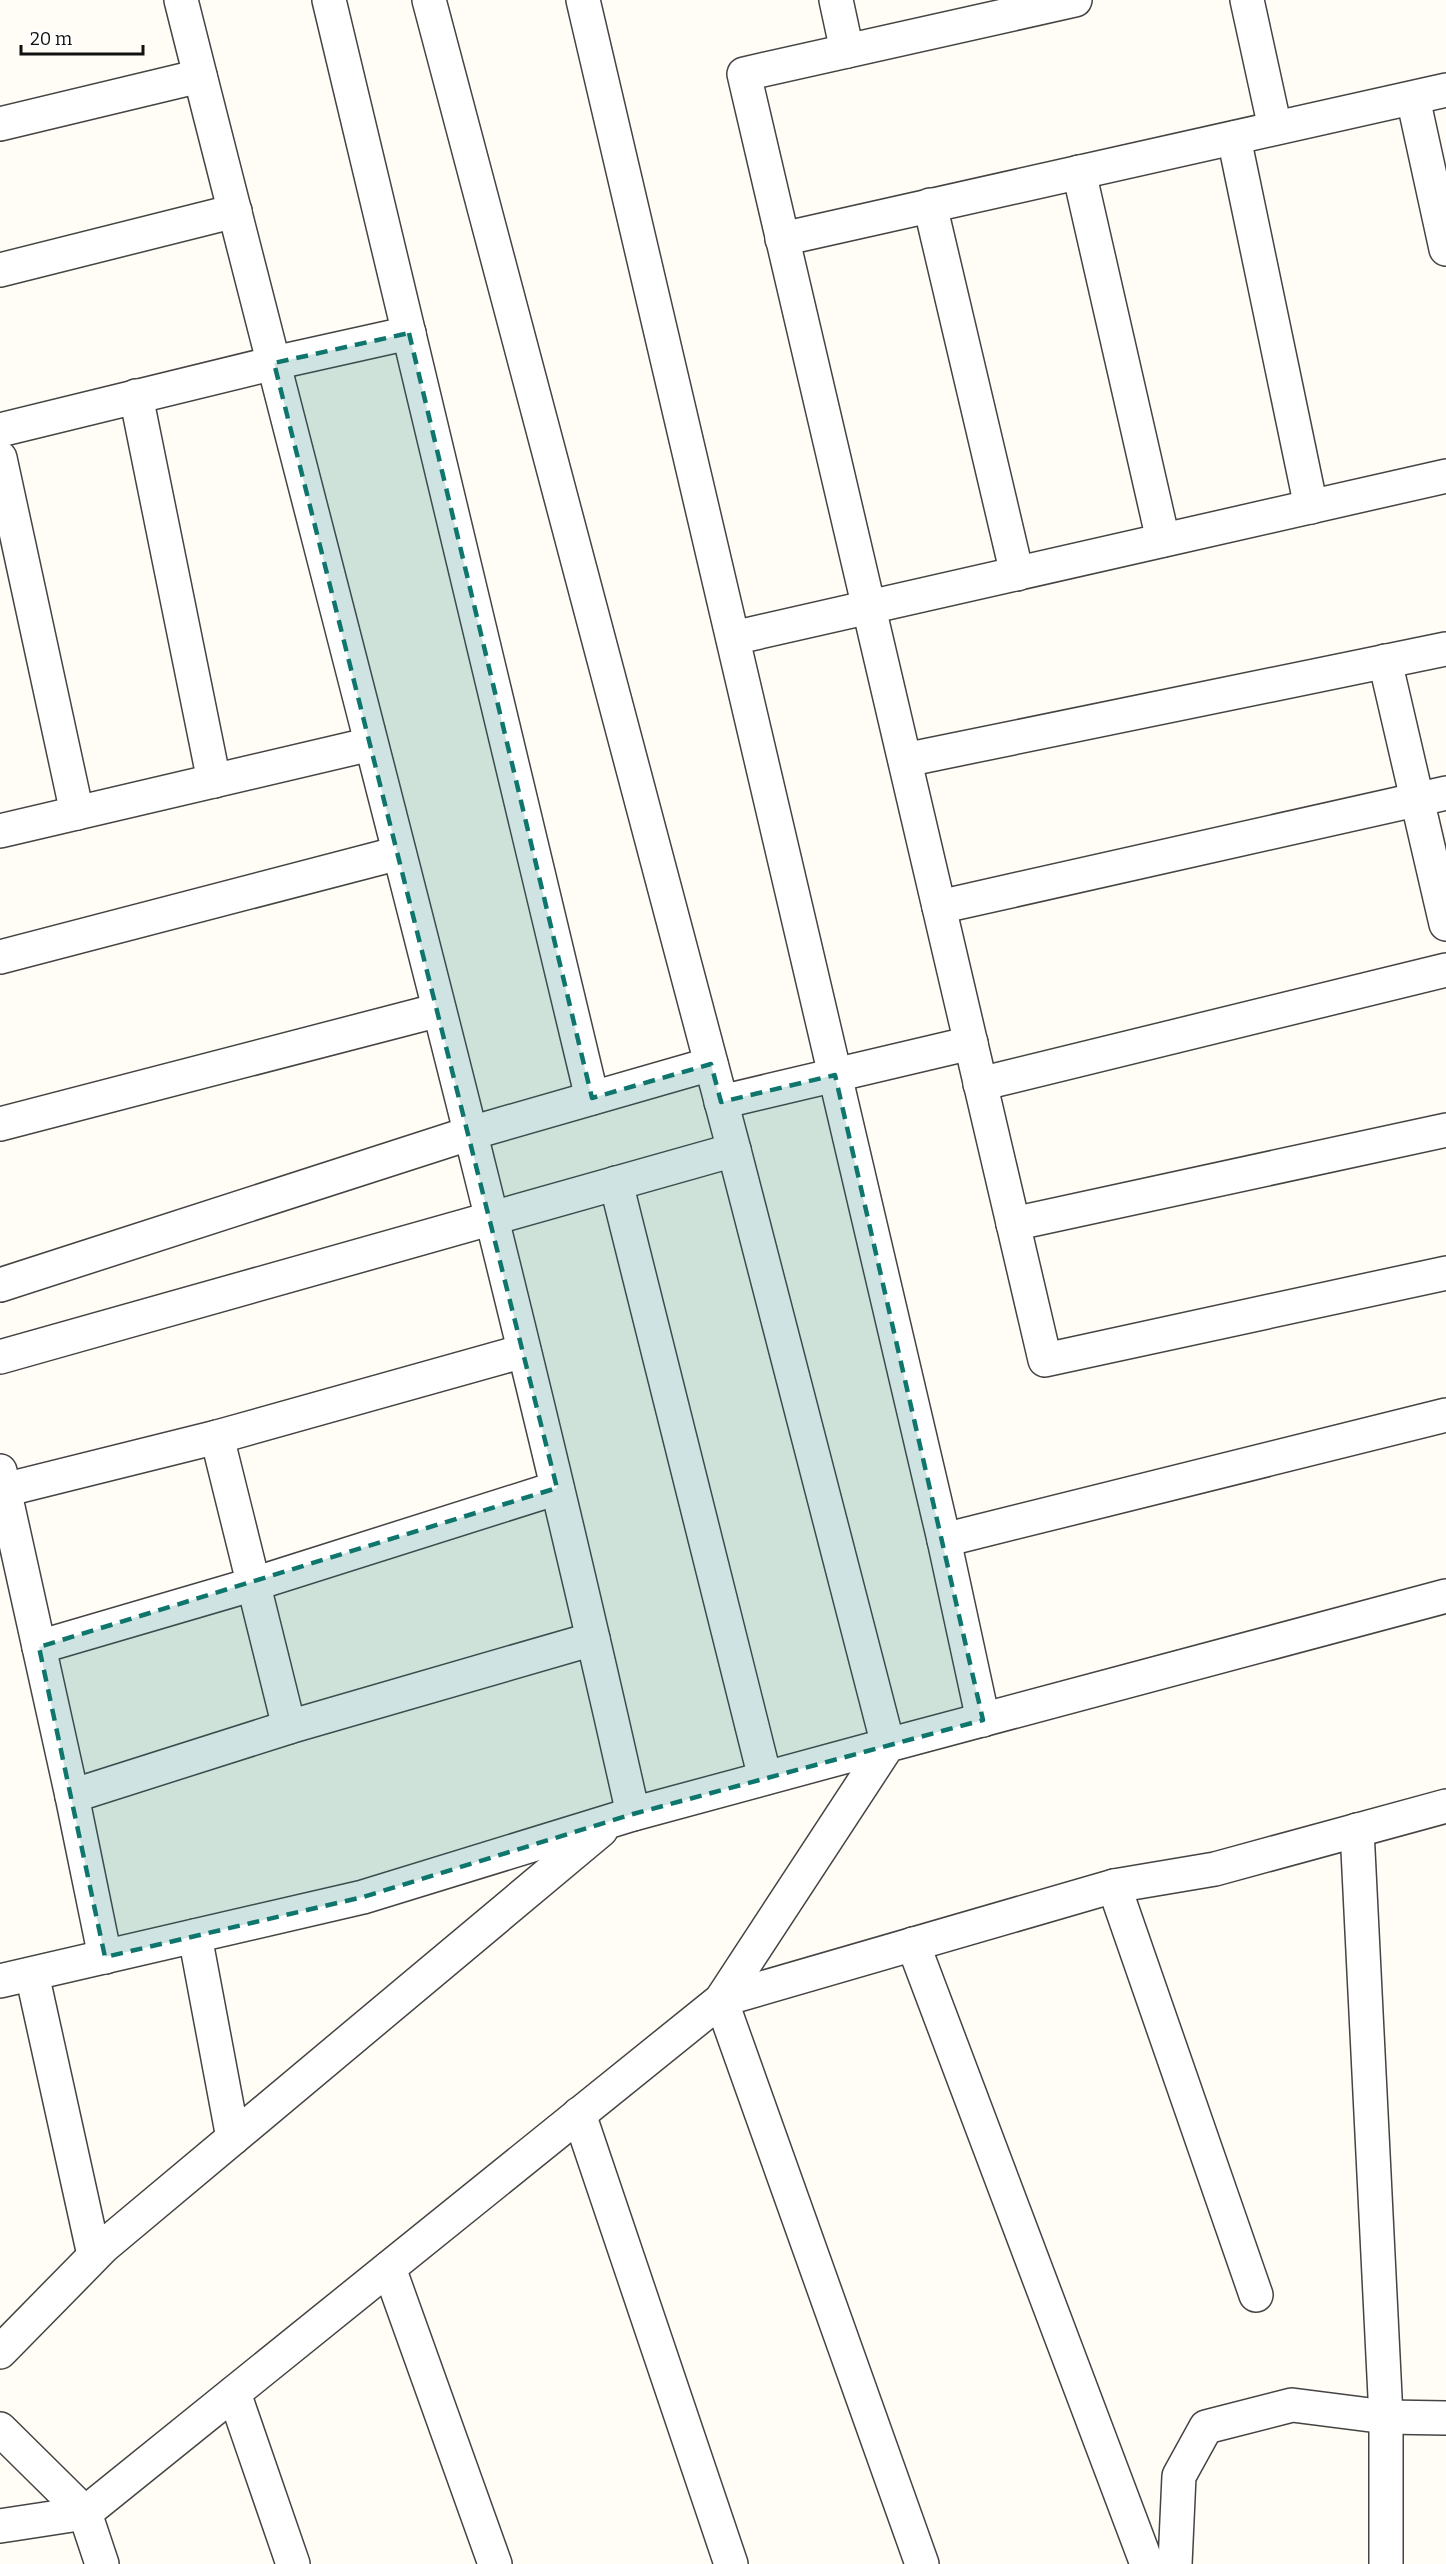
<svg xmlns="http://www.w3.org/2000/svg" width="1446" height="2564" viewBox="0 0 1446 2564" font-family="Bitter,serif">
<rect width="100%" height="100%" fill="#fffdf5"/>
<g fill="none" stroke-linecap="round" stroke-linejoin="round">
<defs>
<g id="minor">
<path d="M181,0C333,604 497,1206 633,1814"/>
<polyline points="329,0 592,1098"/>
<polyline points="583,0 944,1540 983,1720"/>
<polyline points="836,0 847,51"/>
<polyline points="1075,0 744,74 1045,1360 1446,1273"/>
<polyline points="1247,0 1275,128"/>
<polyline points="1413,98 1446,249"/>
<polyline points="0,124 200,76"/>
<polyline points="1234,138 1311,507"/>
<polyline points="1079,172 1163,540"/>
<polyline points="930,205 1017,574"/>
<polyline points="782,239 1446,90"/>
<polyline points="0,270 235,211"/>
<polyline points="136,396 214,781"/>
<polyline points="0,430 274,363 409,333"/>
<polyline points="0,458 77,813"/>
<polyline points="733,638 1446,476"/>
<polyline points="1385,661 1446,924"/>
<polyline points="905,760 1446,649"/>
<polyline points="0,831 371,744"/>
<polyline points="939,907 1446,793"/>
<polyline points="0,957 399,853"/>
<polyline points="980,1084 1446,970"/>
<polyline points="721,1102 971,1043"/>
<polyline points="0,1124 439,1010"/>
<polyline points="616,1183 765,1778"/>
<polyline points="1013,1224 1446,1130"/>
<polyline points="0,1285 471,1133 711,1064"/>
<polyline points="0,1357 734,1150"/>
<polyline points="217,1437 289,1727"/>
<polyline points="0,1471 72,1796 105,1957"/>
<polyline points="4,1490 217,1437 524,1351"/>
<polyline points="944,1540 1446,1415"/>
<polyline points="39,1647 254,1584 557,1488"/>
<polyline points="72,1796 289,1727 593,1639"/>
<polyline points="1357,1830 1386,2417 1386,2564"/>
<polyline points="1114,1886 1256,2295"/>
<polyline points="195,1936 233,2138"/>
<polyline points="913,1944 1147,2564"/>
<polyline points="32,1974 94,2255"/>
<polyline points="0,1981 363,1897 633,1814 888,1745 734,1150 429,0"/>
<polyline points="579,2114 731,2564"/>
<polyline points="389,2268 495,2564"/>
<polyline points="0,2352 104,2246 601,1830"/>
<polyline points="234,2393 293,2564"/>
<polyline points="0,2429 85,2513 102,2564"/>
<polyline points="0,2526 85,2513 721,2000 888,1745 1446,1596"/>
<polyline points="922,2564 721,2000 1114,1886 1215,1869 1446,1806"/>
<polyline points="1175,2564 1179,2476 1206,2427 1292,2405 1386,2417 1446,2418"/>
</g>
</defs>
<use href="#minor" stroke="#444" stroke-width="36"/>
<use href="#minor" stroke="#fff" stroke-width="33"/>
</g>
<path fill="#0f766e" fill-opacity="0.2" stroke="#0f766e" stroke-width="4.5" stroke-dasharray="12 8" stroke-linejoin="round" d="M409,333L592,1098L711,1064L721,1102L835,1075L983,1720L633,1814L363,1897L105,1957L39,1647L557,1488L274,363Z"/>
<path d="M21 45v9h122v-9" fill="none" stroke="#111111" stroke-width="3"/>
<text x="30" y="45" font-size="18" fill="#111111" stroke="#ffffff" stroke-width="4.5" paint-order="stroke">20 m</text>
</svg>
